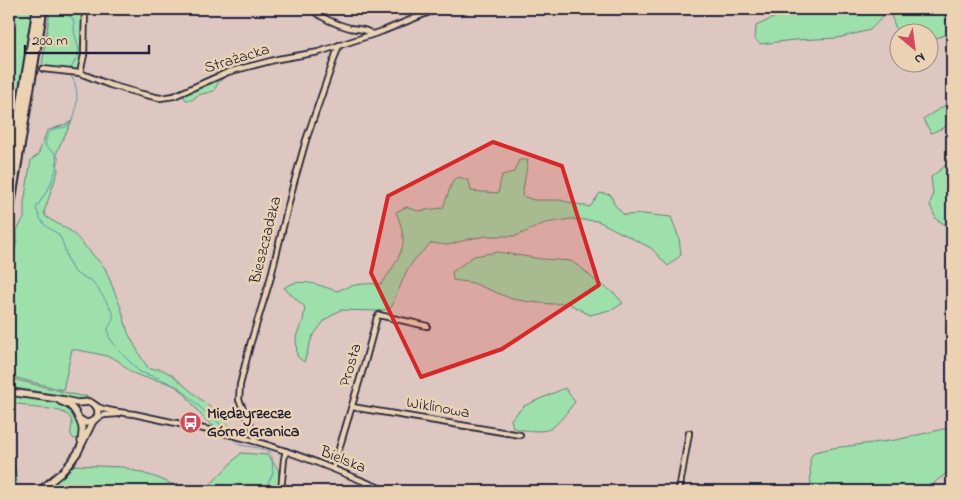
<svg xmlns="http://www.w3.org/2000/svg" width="961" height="500" viewBox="0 0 961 500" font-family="'Indie Flower',sans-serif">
<rect width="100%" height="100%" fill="#ddc7c0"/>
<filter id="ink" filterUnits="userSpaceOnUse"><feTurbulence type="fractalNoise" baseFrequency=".02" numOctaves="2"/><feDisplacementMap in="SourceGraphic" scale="10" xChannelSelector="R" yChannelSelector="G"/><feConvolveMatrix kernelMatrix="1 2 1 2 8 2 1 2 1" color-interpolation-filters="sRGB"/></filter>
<g filter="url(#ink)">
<g fill="#9de0ab" stroke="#608173">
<polygon points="14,9 33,9 9,152 9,40"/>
<polygon points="50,9 82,9 80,66 78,69 73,71 43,67 42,66"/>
<polygon points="792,9 939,9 952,26 952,32 929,41 928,32 898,32 898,34 889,10 870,30 838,38 794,40 760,44 755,39 756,26"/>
<polygon points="228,73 218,83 214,91 198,95 192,100 186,100 182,94"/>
<polygon points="952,101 952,124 931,133 923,119"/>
<path d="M72,121L58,149L56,156L58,171L44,212L46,217L72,232L105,268L121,308L128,333L142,359L149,369H161L172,375L226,421L228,425L227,428C208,433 194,403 182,391C169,379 150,381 135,374C128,371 123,364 117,360C109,355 82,351 72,349L63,390L9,376V284L17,239V230L24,218V203L31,160L38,155L47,131C56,127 64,126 72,121Z"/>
<path d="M519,160H528L522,196L534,200H559L590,207L600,193L611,195L614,204L624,215L643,214L671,217L679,238L681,255L668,266L651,248L598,221L571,219L545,223L516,236H486L469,239L448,245L431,243L415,259L407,270L391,308L379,311L340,310L325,320L312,337L304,362L297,356L296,337L299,329L303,321L305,307L284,288C299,276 321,286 337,291C354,284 363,283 381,284C389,275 401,256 403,244C404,233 400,222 396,212L406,207L418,211L443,208L453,180L459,177L469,181L471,191L498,193L502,175L514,172Z"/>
<polygon points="945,166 952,170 952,227 949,227 936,219 930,205 933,193 931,177"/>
<polygon points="11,228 16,229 16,235 9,277 9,241"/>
<polygon points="497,252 542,259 571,261 584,270 593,279 614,293 623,303 614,309 590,315 568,303 553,304 530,302 512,299 473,283 453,280 452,272 474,256"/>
<polygon points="9,378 80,396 86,396 89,397 78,400 60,395 9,387"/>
<path d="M565,388L575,402C569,409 558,425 550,429C541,433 522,430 513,428L511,419L524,406Z"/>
<path d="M9,395C22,397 57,400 67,407C72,410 72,414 75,419C78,426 81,430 79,438L74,439C69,434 71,432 72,425C73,407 41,409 29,407L27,405L9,403Z"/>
<polygon points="952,427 952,469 934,483 935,491 811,491 810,459 814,452 833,448 896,440"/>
<polygon points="241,453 268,455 278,469 281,491 48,491 73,465 123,467 158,478 185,490 208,487"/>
<path d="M9,458C16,464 17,482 17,491H9Z"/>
</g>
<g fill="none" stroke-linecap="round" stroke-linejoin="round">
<g stroke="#618fa4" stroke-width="1">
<polyline points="62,9 65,13 73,19 74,22 74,31 79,50 77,57 70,70"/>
<path d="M70,74C72,77 74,81 75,84C79,94 77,121 67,126C63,129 64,127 59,128C50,129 46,136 45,145C49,151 57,151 59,160L50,186L36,208C38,214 41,221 45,225C49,229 54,231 58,234C66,244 65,260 73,270C78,277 86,277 93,282C95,284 113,311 113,314C114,319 111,324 108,328L109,337L120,352L140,372L161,379L180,388L202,409L226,429"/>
<polyline points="233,439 240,445 259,448 269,452 272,457 273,473 268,483 267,491"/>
</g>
<defs>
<g id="minor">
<path d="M311,9C323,19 335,24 350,28C360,30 363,28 372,34"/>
<polyline points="9,29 12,9"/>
<polyline points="43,69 80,73 110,85 142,94 160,98 174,96 228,72 278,59 319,52 383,31 437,9"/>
<polyline points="80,73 84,55 85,9"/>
<path d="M96,406C107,412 122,412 134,414C166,421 199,428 232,435C285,448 336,470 387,491"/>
<polyline points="352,407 520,435"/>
<polyline points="96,419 104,415 118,414"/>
<polyline points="255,441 255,434 239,400 240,385 250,345 270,280 293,186 306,140 339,45"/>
<polyline points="333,469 365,362 377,317 379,315 427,326"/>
<polyline points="281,491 284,459 286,451"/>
<polyline points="679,491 689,433"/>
</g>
<g id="major">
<path d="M9,392L65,400L77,403L90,402L96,406C101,415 96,422 86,423L79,419"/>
<path d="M60,401C70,405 73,407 78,417C83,428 83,429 81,441"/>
<polyline points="39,491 61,473 70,463 78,452 93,421"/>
</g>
<g id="highway">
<polyline points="9,177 37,9"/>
<polyline points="9,214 43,9"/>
</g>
</defs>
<use href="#minor" stroke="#22223b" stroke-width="8"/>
<use href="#major" stroke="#22223b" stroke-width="9"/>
<use href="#highway" stroke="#22223b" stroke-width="11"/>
<use href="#minor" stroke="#ebd2b3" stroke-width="4.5"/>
<use href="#major" stroke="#ebd2b3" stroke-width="5.5"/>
<use href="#highway" stroke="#ebd2b3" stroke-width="7"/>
</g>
</g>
<path fill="#d62828" fill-opacity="0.2" stroke="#d62828" stroke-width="4" stroke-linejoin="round" d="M493,142L562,166L599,285L502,349L421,377L371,273L388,196Z"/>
<defs>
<symbol id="bus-disc" viewBox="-11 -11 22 22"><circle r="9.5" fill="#d1495b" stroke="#ebd2b3"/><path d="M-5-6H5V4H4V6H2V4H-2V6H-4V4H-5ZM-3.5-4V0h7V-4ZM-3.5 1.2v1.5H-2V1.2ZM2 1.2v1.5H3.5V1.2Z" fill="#fff"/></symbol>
</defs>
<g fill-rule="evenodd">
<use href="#bus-disc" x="178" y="410" width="25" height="25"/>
</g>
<g text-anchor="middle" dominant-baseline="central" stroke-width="5" stroke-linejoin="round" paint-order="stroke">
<g font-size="16" fill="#22223b" stroke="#ebd2b3">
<text transform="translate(237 59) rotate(-17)">Strażacka</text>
<text transform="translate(266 240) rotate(-76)">Bieszczadzka</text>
<text transform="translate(351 365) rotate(-74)">Prosta</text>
<text transform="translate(438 408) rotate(10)">Wiklinowa</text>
<text transform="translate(343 460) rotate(22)">Bielska</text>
</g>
<g font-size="16" font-weight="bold" fill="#22223b" stroke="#ebd2b3" text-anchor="start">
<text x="207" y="414">Międzyrzecze<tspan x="207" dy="18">Górne Granica</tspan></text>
</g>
</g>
<rect width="961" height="500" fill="none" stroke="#ebd2b3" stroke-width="30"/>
<rect x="15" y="15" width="931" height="470" fill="none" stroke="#22223b" stroke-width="2" filter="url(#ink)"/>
<g transform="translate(914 48) rotate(151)"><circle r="24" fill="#ebd2b3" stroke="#9b8c83"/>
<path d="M0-4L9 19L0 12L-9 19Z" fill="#d1495b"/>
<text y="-8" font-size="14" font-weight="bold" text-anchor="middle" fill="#22223b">N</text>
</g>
<path d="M25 45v8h124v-8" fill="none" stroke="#22223b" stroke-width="2.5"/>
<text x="32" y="45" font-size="15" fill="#22223b" stroke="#ebd2b3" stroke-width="4" paint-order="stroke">200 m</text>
</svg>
